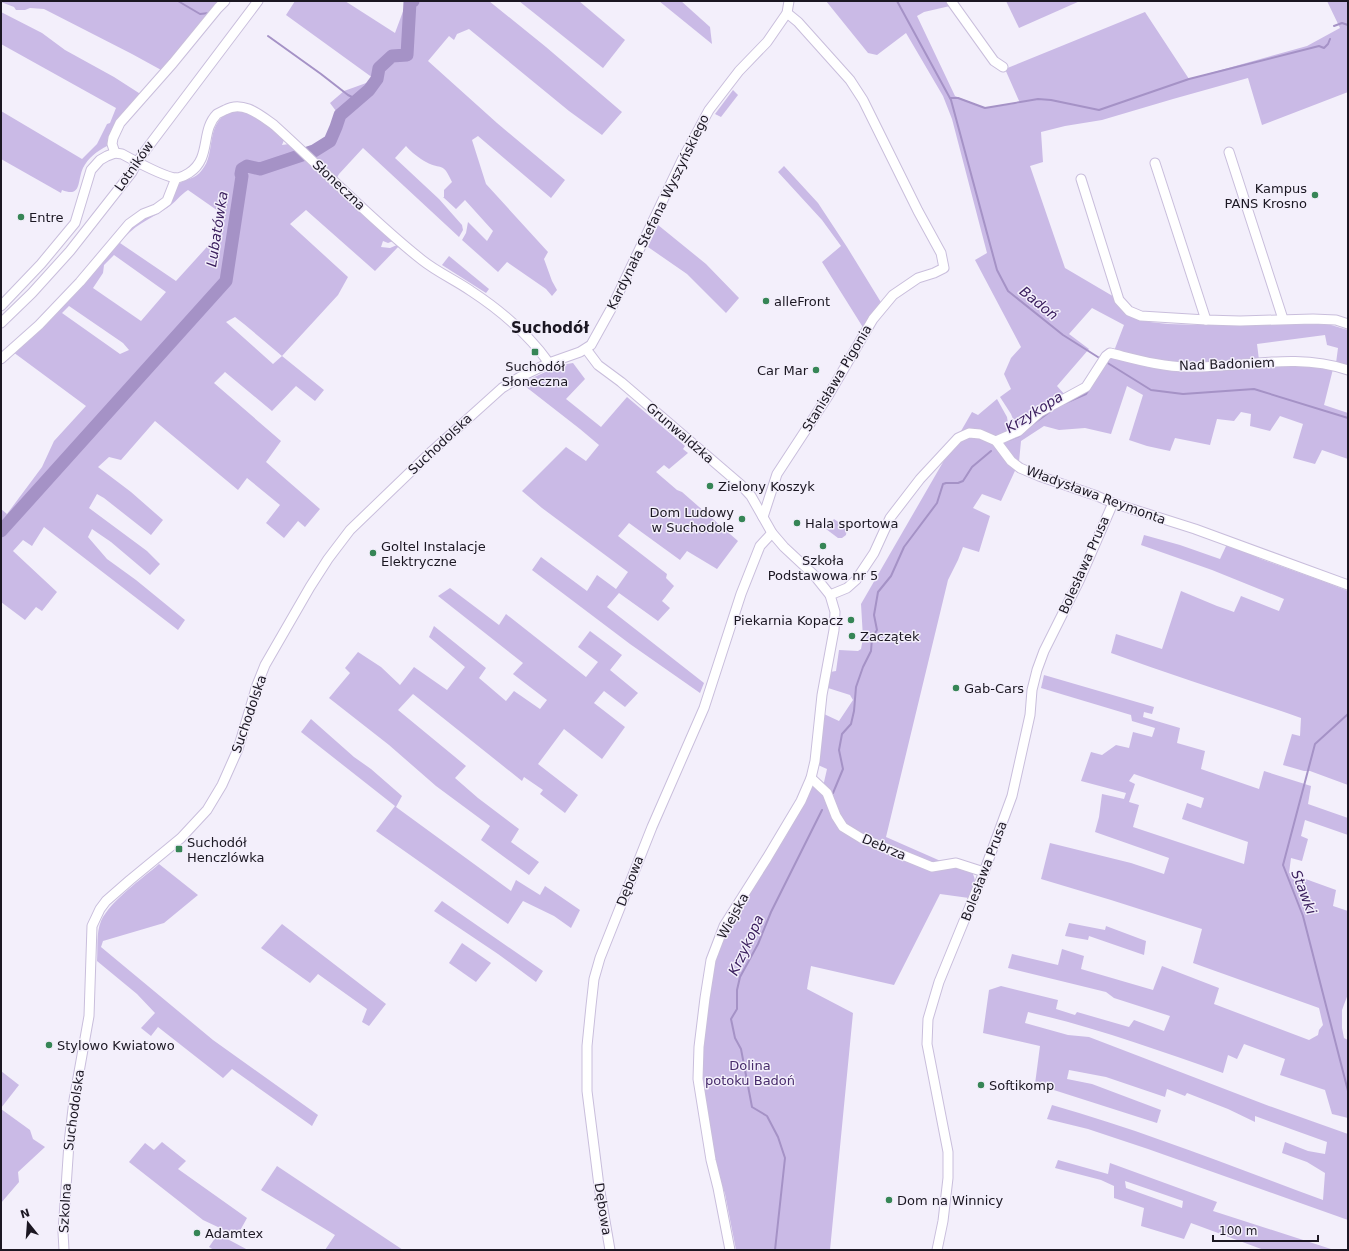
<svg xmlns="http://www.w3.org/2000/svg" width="1349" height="1251" viewBox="0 0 1349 1251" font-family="'DejaVu Sans',sans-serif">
<rect width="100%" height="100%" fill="#f3effb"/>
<g fill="#cabae6" fill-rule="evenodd">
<polygon points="1,1 220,1 192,32 163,71 132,54 44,9 30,8 25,10 16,10 14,7 1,2"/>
<path d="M295,1H345L395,33L405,6L408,1H489L546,47L622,112L602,135L569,111L469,29L457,34L454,40L449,36L428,61L497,123L565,180L551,198L478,136L472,140L486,184L548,252L544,259L552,281L557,290L552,296L546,289L507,262L498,272L462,240L466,233L468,222L487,241L493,231L465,200L456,209L443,197H444V190L452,182C442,160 442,171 426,162C419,158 411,152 406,146L395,158L439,199L462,225L463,230L459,237L363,148L339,174L333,185L393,241L388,243L383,241L381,247L390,248L397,245L399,246L375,271L306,210L290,224L348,277L338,295L282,356L324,390L315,401L296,386L272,411L225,372L214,383L281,441L266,462L320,509L305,527L298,521L284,538L266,523L280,505L247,478L238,490L155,421L121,460L109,457L98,467L131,492L163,520L151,535L104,498L97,494L89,508L147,551L160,564L150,575L111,542L92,529L88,537L107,559L136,580L185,620L178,630L44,527L32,546L23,540L13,551L57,592L42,611L36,607L25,620L1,602V509L7,514L42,467L54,441L86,406L13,352C40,323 67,294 94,265C105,254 118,237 130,227C138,221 148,218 155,211C164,204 170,191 179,184C186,178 195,180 202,170C217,153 204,119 233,112C253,108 272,129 284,140L282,145L289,144L298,154L305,153L329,140L339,115L330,103L344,91L369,82L373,78L286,15ZM188,190L221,213L215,238L176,281L120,243C132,226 150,219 167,208C175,203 180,195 188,190ZM114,255L166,292L141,321L93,288L103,273L104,265ZM69,306L123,343L129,350L120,354L62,313ZM235,317L244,324L282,356L273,364L226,322Z"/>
<polygon points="519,1 579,1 625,40 603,68"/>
<polygon points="659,1 681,1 710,27 712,44"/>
<polygon points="826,1 947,1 950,6 924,12 917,16 955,96 985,108 1020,103 1005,69 1145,12 1189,79 1307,46 1340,28 1327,1 1348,1 1348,92 1262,125 1248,78 1173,99 1102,120 1065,126 1041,132 1043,162 1030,166 1065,268 1116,298 1138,318 1150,322 1168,324 1200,325 1318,324 1331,325 1348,330 1348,367 1336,363 1338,348 1327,345 1325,335 1257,344 1259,360 1181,365 1114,351 1124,325 1092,308 1069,334 1089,349 1057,386 1065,395 1017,429 1011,414 1000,397 1011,389 1004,374 1011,358 1021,347 975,260 987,253 952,119 943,96 906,33 877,55 868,53"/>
<polygon points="1006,1 1080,1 1019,28"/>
<path d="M1,12L42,33L65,50L114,77L142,95L111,137H108L107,146C97,151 88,158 83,168C77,181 82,198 62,190L61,193L1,159V111L82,159L97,144L107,124L110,123L116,108L1,44Z"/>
<polygon points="733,90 738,95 721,117 715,114"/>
<polygon points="784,166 818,203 847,247 882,304 864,329 822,262 841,246 822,220 778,172"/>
<polygon points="658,225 706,264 739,298 726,313 687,274 648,247"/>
<polygon points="449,256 489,289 486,293 442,265"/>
<path d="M1110,357L1141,364L1288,363L1333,369L1324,405L1348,413V459L1322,450L1315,464L1293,458L1303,424L1280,416L1270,431L1250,426L1251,414L1241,412L1234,421L1217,419L1210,445L1175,438L1170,451L1147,446L1129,440L1143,395L1127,386L1111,434L1085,428L1059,430L1044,426L1021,441L1019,462L1001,501L982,494L973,508L990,516L979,552L963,547L958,560L948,580L886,837L952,866L969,869C979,880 974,885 969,898L940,894L894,985L811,966L807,989L853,1013L830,1250H736L725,1194L715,1163L703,1083L701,1061L711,982L718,952L728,929L786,836L800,810L812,783L822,791L827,769L818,765L824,714L839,721L853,700L850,695L828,688L830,672L836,671L839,650L858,651L861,649L863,638L861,604L972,412L978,415L997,399L1007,417L1009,430L1005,432L1014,437L1041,416L1090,388Z"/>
<polygon points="573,363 585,379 566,399 601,427 627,397 685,446 683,449 688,453 669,469 664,465 656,472 677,490 682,492 738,541 717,569 687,551 680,560 629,523 618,536 667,574 666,578 674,586 662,601 670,608 658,621 619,593 607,607 704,683 700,693 630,644 532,570 541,557 587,591 597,575 616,589 628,572 542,508 522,491 566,447 586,461 599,445 580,429 521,383 561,365"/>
<polygon points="834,519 847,528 846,535 842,538 838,538 826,529"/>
<path d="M1144,535L1180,545L1220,559L1227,544L1261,559L1325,582L1348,591V785L1310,771H1304L1283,765L1292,734L1300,736L1301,718C1238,696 1174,676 1111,653L1116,634L1162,649L1181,591L1217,606L1234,612L1241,596L1279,611L1284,599L1212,570L1141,545Z"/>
<polygon points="450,588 499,625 506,614 586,677 598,662 578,647 590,631 622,655 610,670 638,693 625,707 604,691 594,703 625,727 602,759 564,729 538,764 578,795 565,813 540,794 543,790 524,777 522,781 413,694 398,710 466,766 455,778 478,798 519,829 511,842 539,862 529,875 481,840 490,826 436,786 389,745 329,698 350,673 345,668 358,652 381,667 400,685 414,667 447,690 465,667 429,637 434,626 486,668 479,678 506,701 514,691 540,709 547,700 513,674 523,663 438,596"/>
<path d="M1044,675L1154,707L1152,714L1144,712L1143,717L1180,728L1177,743L1205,751L1201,769L1259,789L1264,771L1311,786L1308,804L1348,818V835L1305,820L1301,836L1308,839L1302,861L1291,858L1289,873L1336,890L1333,906L1348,911V994L1342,1010V1028L1344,1038L1348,1040V1118L1332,1114L1325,1090L1280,1075L1285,1059L1244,1044L1237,1059L1228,1055L1223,1073C1158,1050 1094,1027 1028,1012L1025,1023L1068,1035L1089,1037L1269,1106L1348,1134V1220L1148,1149L1088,1129L1047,1119L1052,1105C1144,1131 1233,1167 1323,1200L1325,1173L1307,1162L1282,1153L1285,1142L1308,1151L1325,1154L1327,1142L1255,1116V1122L1228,1109L1187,1093L1185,1096L1167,1089L1165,1097L1106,1077L1069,1070L1067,1079L1092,1084L1161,1110L1157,1123L1035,1084L1040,1046L983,1033L989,990L1001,986L1058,1000L1056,1009L1075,1015L1077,1012L1129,1027L1134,1020L1164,1031L1170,1016L1114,998L1106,992L1008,968L1012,954L1058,965L1062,949L1084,956L1081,969L1153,990L1162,966L1219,988L1214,1004L1309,1040L1318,1035L1319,1030L1323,1025L1319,1008L1193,963L1202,929L1111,900L1041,879L1050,843L1131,863L1164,874L1169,858L1095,832L1099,817L1102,794L1124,799L1126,793L1081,781L1091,752L1102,755L1116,745L1129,748L1133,732L1152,737L1155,728L1132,721L1131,715L1041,688ZM1134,774L1204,798L1201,808L1187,803L1182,819L1248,842L1244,864L1133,827L1139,805L1129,802L1135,784L1129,781Z"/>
<polygon points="311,719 354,757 371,769 402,796 396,807 511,891 516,880 540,895 545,886 580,910 571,928 554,916 523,901 508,924 376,831 395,806 301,732"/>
<path d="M159,864L198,895L164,923L103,941L101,947L213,1040L318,1115L312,1126L232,1069L223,1078L158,1027L151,1036L141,1028L155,1013L137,994L97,961C98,948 96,933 101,921C111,900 142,879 159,864Z"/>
<polygon points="442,901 543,971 536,982 498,954 434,911"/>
<polygon points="1069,923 1105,930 1106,926 1146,941 1144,955 1089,936 1088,940 1065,936"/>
<polygon points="282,924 386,1004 369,1026 362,1022 367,1009 318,974 310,983 261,948"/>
<polygon points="462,943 491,963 476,982 449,963"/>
<polygon points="1,1071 19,1085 1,1108"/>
<polygon points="1,1109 30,1130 33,1139 45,1147 18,1172 19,1182 1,1203"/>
<polygon points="162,1142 186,1161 178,1169 247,1218 237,1236 203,1220 129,1162 145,1143 154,1150"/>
<path d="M1058,1160L1108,1174L1110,1163L1217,1202L1213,1211L1334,1250H1264L1191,1223L1184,1239L1141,1226L1144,1208L1114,1198V1186L1101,1180L1055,1168ZM1125,1181L1183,1201L1182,1208L1126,1188Z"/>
<polygon points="277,1166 403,1250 325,1250 335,1235 261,1190"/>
<polygon points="218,1234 248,1250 214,1250 209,1247"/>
</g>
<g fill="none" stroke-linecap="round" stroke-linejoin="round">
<g stroke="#a592c6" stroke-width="2">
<polyline points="178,1 200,14 209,13"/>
<polyline points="897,1 951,100 997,270 1008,291 1063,335 1101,359"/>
<polyline points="1334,26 1342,23 1348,25"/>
<polyline points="268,36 321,74 348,95 358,100"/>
<polyline points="950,98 958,98 985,108 1038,99 1051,100 1099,110 1189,79 1319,46 1324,48 1328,44 1330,39"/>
<polyline points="1106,362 1151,390 1183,394 1254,389 1348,418"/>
<polyline points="1063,404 1086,394 1089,390"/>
<polyline points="1033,424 1051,411"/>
<polyline points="1009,440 1019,436 1023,433"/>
<polyline points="1348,714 1315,744 1283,865 1303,916 1348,1091"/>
<polyline points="833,793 843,769 839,750 842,734 851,724 854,711 856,687 863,667 871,651 872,638 877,630 874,615 878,592 891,576 904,547 937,503 943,484 946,483 958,483 963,481 972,467 991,451"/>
<polyline points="775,1250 785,1158 778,1137 767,1116 752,1107 741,1049 735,1038 731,1019 737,1009 737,990 740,977 758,944 771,912 822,810"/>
</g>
<polyline stroke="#a592c6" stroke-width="13" points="1,531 226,281 242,176 241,174 242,169 247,166 260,169 314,151 330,141 336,127 340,115 369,90 377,79 379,68 392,56 407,55 410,2 413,1"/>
<defs>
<g id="minor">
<polyline points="951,1 994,61 1003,67"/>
<polyline points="1229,152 1283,319"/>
<polyline points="115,153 112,144 113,138 120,123 173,63 218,8 225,1"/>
<polyline points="1155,163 1206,320"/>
<polyline points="1081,179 1119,300 1129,311 1141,316 1206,320 1240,321 1313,319 1336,320 1348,324"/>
<path d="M1,306L41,264L75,223L91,170L100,160L107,156L115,153L122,154C133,160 168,179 178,178C182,177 186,175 189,173C212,158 200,131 217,114C219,113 223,111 225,110C243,100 260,115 274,125C324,170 370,219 422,260C437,272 455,280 471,291C500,310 529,335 549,363"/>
<polyline points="1,323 32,293 70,251 132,172 137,162 151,143 258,1"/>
<polyline points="586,349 598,365 621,382 741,485 751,496 772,533 784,547 814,575 830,595 835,612 834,630 822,695 815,761 811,778 801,801 767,858 724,926 711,960 705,998 699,1047 698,1079 711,1160 718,1188 730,1250"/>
<polyline points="1,359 39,325 80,282 129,224 143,214 156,209 167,201 176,178"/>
<path d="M996,441L1019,431L1040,412L1086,387L1106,356L1110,353C1135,359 1162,367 1188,367C1241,368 1296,352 1348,370"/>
<polyline points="763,517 777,474 828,396 873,319 893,295 918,278 934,273 944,268 941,253 918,211 863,100 850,80 798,22 787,13"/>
<polyline points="830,595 847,588 856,580 874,553 890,518 920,479 958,438 969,433 980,434 996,441 1011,461 1020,468 1039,476 1097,496 1113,503 1195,529 1348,585"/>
<polyline points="811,778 827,793 836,816 843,827 861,838 932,867 956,863 984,872"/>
<polyline points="64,1250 63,1232 69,1143 74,1100 89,1016 92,926 100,909 106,901 130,880 181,838 207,810 222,785 238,749 257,685 265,665 310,587 328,559 350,530 432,451 502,388 520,377 549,363 580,352 591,345 611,309 682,160 709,110 739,71 767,42 787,13 789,1"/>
<polyline points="610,1250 599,1186 587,1091 587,1046 591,1006 594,979 600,958 652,827 704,708 741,594 760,546 772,533"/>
<polyline points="937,1250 943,1221 948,1178 948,1152 927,1044 928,1019 939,982 984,872 1012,796 1030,715 1032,690 1037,670 1044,651 1079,581 1113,503"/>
</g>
</defs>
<use href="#minor" stroke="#c9bedc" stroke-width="11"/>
<use href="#minor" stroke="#fff" stroke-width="9"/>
</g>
<g fill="#368556" stroke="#f3effb" stroke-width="1.5">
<circle cx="1315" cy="195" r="4"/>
<circle cx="21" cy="217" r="4"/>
<circle cx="766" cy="301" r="4"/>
<rect x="531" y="348" width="8" height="8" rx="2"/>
<circle cx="816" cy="370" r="4"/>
<circle cx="710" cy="486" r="4"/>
<circle cx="742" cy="519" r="4"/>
<circle cx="797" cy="523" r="4"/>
<circle cx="823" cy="546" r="4"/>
<circle cx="373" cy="553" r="4"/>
<circle cx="851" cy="620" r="4"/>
<circle cx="852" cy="636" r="4"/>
<circle cx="956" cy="688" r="4"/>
<rect x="175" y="845" width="8" height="8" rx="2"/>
<circle cx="49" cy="1045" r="4"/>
<circle cx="981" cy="1085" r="4"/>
<circle cx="889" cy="1200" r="4"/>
<circle cx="197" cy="1233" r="4"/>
</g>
<g text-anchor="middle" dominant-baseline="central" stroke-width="3" stroke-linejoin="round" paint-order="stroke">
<g font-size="13" fill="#1b1722" stroke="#f3effb">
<text transform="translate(134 166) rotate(-55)">Lotników</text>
<text transform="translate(339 185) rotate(43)">Słoneczna</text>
<text transform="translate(658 212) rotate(-64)">Kardynała Stefana Wyszyńskiego</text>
<text transform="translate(1227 364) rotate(-2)">Nad Badoniem</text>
<text transform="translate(837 378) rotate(-59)">Stanisława Pigonia</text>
<text transform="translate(680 433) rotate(41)">Grunwaldzka</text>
<text transform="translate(440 444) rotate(-43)">Suchodolska</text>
<text transform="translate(1096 495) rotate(20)">Władysława Reymonta</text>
<text transform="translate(1084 565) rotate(-66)">Bolesława Prusa</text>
<text transform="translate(249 714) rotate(-71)">Suchodolska</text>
<text transform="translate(884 847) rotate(23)">Debrza</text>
<text transform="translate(984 871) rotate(-69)">Bolesława Prusa</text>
<text transform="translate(630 881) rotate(-69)">Dębowa</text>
<text transform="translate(733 916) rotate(-61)">Wiejska</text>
<text transform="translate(74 1110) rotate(-82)">Suchodolska</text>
<text transform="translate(65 1208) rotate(-87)">Szkolna</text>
<text transform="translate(603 1209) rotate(81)">Dębowa</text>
</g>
<g font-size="13" fill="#1b1722" stroke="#f3effb" text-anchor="start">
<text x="1307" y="188" text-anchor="end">Kampus<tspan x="1307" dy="15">PANS Krosno</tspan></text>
<text x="29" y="217">Entre</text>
<text x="774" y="301">alleFront</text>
<text x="535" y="366" text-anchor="middle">Suchodół<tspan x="535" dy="15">Słoneczna</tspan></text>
<text x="808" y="370" text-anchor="end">Car Mar</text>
<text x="718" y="486">Zielony Koszyk</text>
<text x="734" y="512" text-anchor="end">Dom Ludowy<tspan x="734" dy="15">w Suchodole</tspan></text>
<text x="805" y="523">Hala sportowa</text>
<text x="381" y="546">Goltel Instalacje<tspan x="381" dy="15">Elektryczne</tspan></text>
<text x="823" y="560" text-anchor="middle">Szkoła<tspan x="823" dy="15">Podstawowa nr 5</tspan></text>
<text x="843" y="620" text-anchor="end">Piekarnia Kopacz</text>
<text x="860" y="636">Zaczątek</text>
<text x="964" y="688">Gab-Cars</text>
<text x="187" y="842">Suchodół<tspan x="187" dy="15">Henczlówka</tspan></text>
<text x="57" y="1045">Stylowo Kwiatowo</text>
<text x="989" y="1085">Softikomp</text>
<text x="897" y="1200">Dom na Winnicy</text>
<text x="205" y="1233">Adamtex</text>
</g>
<g font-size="13" fill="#472b6b" stroke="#f3effb">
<text x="750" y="1065">Dolina<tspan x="750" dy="15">potoku Badoń</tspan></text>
</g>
<g font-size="14" font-style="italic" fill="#3c205f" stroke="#f3effb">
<text transform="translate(217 229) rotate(-81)">Lubatówka</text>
<text transform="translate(1039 303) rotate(39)">Badoń</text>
<text transform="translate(1034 412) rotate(-32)">Krzykopa</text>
<text transform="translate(1304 892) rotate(69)">Stawki</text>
<text transform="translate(746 945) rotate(-65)">Krzykopa</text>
</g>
<g font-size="15" font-weight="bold" fill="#1b1722" stroke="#f3effb">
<text x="550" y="328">Suchodół</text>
</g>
</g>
<rect width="1349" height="1251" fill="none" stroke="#1b1722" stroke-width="4"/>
<g transform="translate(28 1223) rotate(343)" stroke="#f3effb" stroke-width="3" paint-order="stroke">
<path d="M0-3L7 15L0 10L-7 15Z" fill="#1b1722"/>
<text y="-6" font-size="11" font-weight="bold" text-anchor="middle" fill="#1b1722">N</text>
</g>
<path d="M1213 1235v6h105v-6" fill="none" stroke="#1b1722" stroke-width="2"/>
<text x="1219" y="1235" font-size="12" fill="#1b1722" stroke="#f3effb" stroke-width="3" paint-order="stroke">100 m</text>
</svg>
